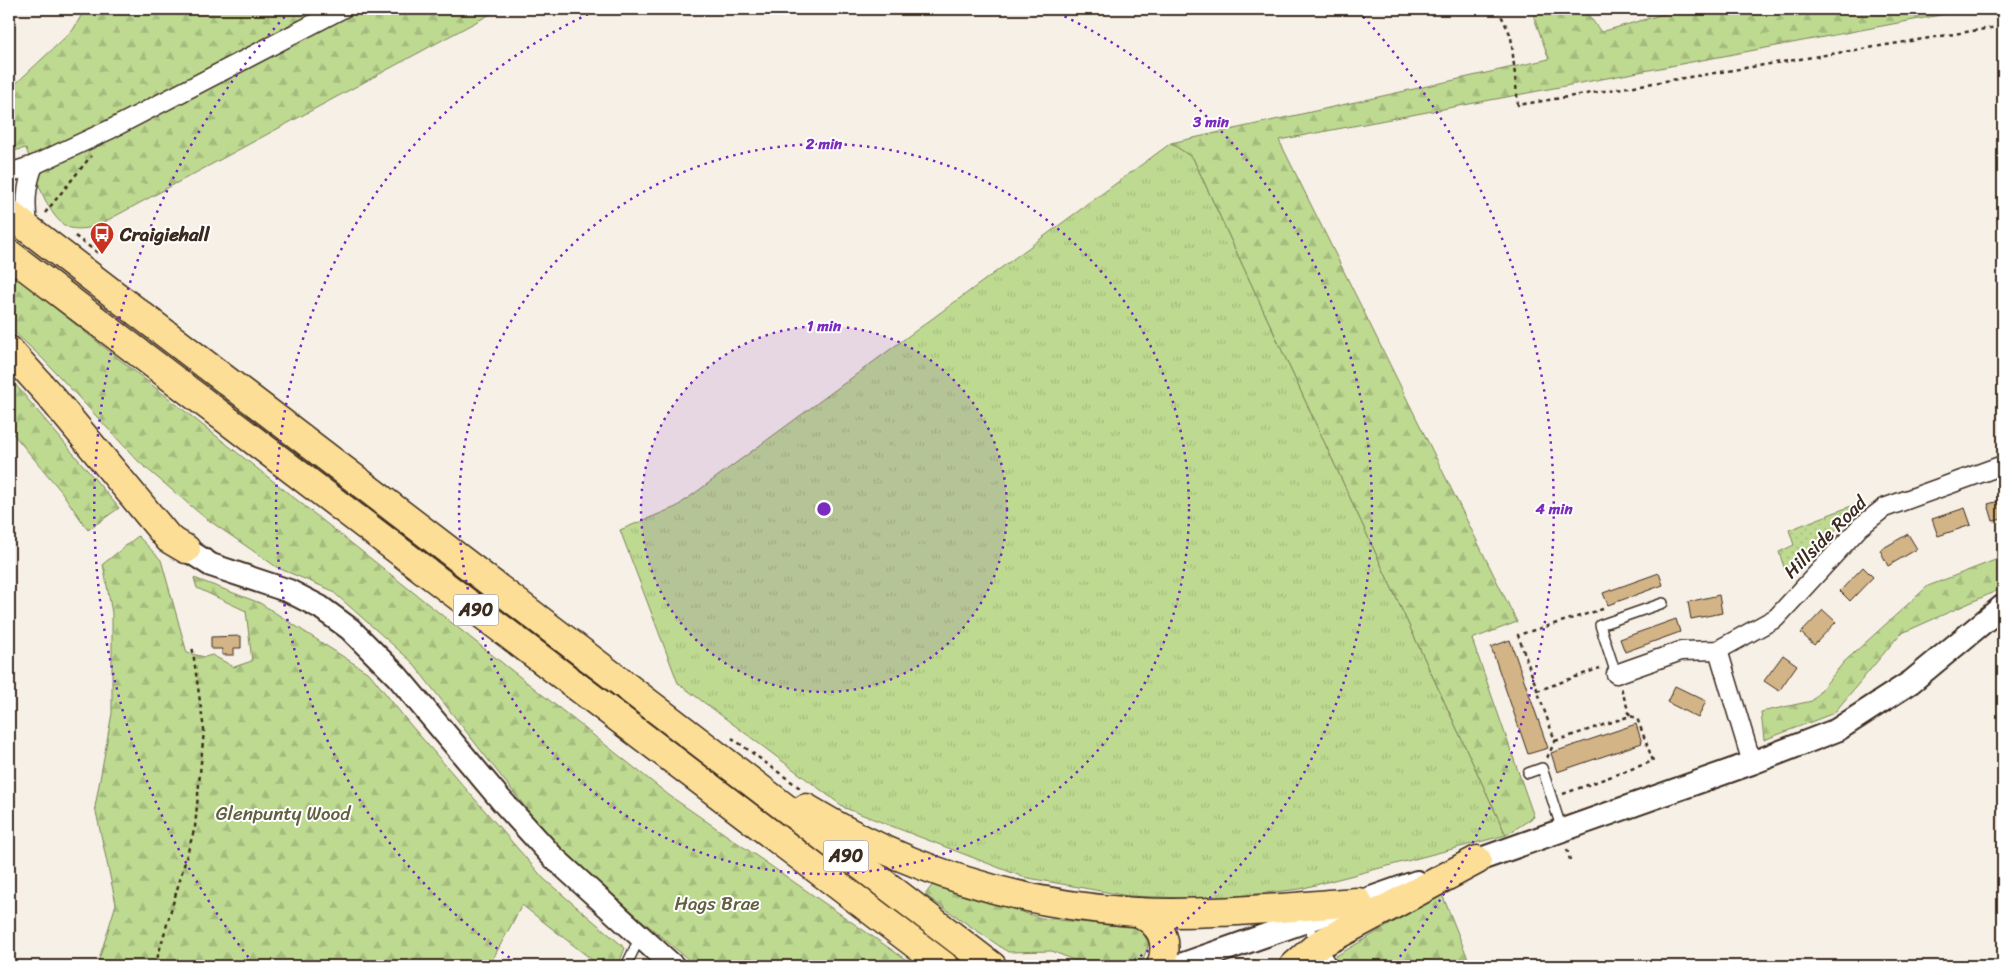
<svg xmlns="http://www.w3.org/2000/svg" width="2012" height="975" viewBox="0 0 2012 975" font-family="Sriracha,sans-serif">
<defs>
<pattern id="grass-tufts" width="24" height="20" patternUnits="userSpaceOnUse" patternTransform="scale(1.25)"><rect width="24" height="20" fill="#beda91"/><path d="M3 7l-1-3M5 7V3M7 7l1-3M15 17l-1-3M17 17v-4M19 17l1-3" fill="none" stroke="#a4bb7d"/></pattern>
<pattern id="forest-firs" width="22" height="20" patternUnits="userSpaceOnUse" patternTransform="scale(1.25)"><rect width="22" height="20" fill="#beda91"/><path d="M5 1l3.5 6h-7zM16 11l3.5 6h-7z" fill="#a4bb7d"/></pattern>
<pattern id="park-dots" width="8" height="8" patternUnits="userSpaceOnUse" patternTransform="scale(1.25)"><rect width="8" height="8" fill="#beda91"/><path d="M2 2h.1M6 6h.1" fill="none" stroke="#a4bb7d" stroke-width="1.8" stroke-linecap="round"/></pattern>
</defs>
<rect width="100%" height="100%" fill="#f6f0e7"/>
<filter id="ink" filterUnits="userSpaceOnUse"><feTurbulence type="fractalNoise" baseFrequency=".02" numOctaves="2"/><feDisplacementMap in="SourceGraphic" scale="10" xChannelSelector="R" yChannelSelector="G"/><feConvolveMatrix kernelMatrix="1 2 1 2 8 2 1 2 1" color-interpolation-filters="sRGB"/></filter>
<g filter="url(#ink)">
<polygon fill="url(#grass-tufts)" stroke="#7c8258" points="1171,143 1193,158 1506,835 1300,889 1213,899 1128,896 1023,877 845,808 678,683 620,530 676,507"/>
<g fill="url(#forest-firs)" stroke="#7c8258">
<path d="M85,9H500L95,227C88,228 78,230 71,228C48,223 33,169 26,148L9,152V90L73,30Z"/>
<polygon points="1531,9 1584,9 1601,32 1681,9 1972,9 1279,140 1517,622 1472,639 1534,817 1506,835 1193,158 1171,143 1549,59"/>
<polygon points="12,274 670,796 915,966 696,966 637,916 547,835 411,661 331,590 278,568 204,517 139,462 43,359 9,327 9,277"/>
<polygon points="9,377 119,508 88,530 61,491 9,429"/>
<polygon points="138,536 161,560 187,653 205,657 212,655 234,667 252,661 246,611 197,588 194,578 260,603 370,674 408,722 544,879 625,948 618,966 600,966 522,905 489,966 97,966 116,904 95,807 112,713 112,613 103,564"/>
<polygon points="2003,557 2003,588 1900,634 1834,713 1764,740 1761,712 1812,701 1844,662 1928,586"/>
<polygon points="933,884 1041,918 1139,928 1149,943 1143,960 1109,966 1088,966 1052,951 1008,952 925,895"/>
<polygon points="1442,894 1471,966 1319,966"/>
</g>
<polygon fill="url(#park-dots)" stroke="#7c8258" points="1854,505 1855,509 1805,563 1785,570 1779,552 1794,545 1789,530"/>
<g fill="#d3b487" stroke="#3b2a1e">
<polygon points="2003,500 2003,519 1993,521 1988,504"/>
<polygon points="1965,508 1971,525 1938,536 1932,519"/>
<polygon points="1908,534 1917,549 1888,566 1880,550"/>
<polygon points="1863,567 1873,577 1850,601 1840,591"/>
<polygon points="1659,573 1663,585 1608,605 1603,593"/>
<polygon points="1719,595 1722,613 1691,619 1688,602"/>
<polygon points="1823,610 1836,622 1814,645 1801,633"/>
<polygon points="1676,619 1680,632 1625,652 1620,639"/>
<polygon points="241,636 241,648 234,648 234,655 222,655 222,649 211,649 211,637"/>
<polygon points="1510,640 1548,748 1528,754 1491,647"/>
<polygon points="1783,655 1797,665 1779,691 1764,681"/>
<polygon points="1675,686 1706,701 1698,718 1667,702"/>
<polygon points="1636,724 1642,743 1557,772 1551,753"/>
</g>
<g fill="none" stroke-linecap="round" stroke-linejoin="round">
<defs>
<g id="service">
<polyline points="1616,674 1600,625 1663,603"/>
<polyline points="1528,773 1542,768 1562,830"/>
<polyline points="1304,922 1333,966"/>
<polyline points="626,966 640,937"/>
</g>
<g id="minor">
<polyline points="9,173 34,165 111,129 342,9"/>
<path d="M29,230C25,206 25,188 34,165"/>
<polyline points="1718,650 1752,763"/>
<polyline points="1616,674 1681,651 1718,650 1776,618 1860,527 1884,508 2003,465"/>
</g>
<g id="tertiary">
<polyline points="186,549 211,565 289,591 320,607 350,629 397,676 501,800 552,856 673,966"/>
<polyline points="1461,866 1752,763 1837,730 1911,682 2003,606"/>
<polyline points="1178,966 1417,882"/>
</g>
<g id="primary">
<polyline points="9,214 992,966"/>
<polyline points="9,254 944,966"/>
<polyline points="9,350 52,398 169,539 186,549"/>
<path d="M806,808C906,869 1018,905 1135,912C1209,916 1284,907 1358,902"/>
<path d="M1138,912C1161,924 1170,940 1161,966"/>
<polyline points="1294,966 1318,945 1477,860"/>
</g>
</defs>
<use href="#service" stroke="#3b2a1e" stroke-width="12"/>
<use href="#minor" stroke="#3b2a1e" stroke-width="21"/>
<use href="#tertiary" stroke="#3b2a1e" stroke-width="26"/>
<use href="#primary" stroke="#3b2a1e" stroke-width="31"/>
<g stroke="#3b2a1e" stroke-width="2.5" stroke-dasharray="4 4" stroke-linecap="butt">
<polyline points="1498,9 1511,36 1518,105 2003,26"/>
<polyline points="45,213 91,156"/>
<polyline points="75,236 98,253"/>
<polyline points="1537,691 1600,668"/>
<polyline points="732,738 800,788"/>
<polyline points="1555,741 1630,716 1621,688"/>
<polyline points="1547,758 1555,741 1518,635 1603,609"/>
<polyline points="1563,794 1653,761 1637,718 1630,716"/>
<polyline points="1567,849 1570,860"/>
<polyline points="155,966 195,827 204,730 192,645"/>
<polyline points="1245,966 1259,959"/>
</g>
<use href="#service" stroke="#fff" stroke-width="9"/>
<use href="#minor" stroke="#fff" stroke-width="18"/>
<use href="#tertiary" stroke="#fff" stroke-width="22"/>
<use href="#primary" stroke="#fcde96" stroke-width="28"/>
</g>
</g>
<circle cx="824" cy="509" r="183" fill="#7b2cbf" fill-opacity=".12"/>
<g fill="none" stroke="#7b2cbf" stroke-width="2.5" stroke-dasharray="2.5 5">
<circle cx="824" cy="509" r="183"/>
<circle cx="824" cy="509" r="365"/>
<path d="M522 966A548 548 0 0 1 597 10M1051 10A548 548 0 0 1 1126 966"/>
<path d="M253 963A730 730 0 0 1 290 11M1358 11A730 730 0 0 1 1395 963"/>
</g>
<defs>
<symbol id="bus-pin" viewBox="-11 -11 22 30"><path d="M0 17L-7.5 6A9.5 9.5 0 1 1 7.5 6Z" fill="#c8321e" stroke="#fff"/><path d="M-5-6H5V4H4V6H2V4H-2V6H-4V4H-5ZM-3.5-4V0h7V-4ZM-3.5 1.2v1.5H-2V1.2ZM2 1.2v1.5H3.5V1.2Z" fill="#fff"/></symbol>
</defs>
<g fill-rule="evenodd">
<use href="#bus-pin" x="88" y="220" width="28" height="38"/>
</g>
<g text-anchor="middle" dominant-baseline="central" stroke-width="4" stroke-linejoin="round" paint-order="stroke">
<g fill="#fff" stroke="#766a62" stroke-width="1">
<rect x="453.5" y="594.5" width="45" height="31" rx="4"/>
<rect x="823.5" y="840.5" width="45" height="31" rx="4"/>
</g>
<g font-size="18" font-weight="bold" fill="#3b2a1e">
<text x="476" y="610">A90</text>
<text x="846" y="856">A90</text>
</g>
<g font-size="19" font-weight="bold" fill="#3b2a1e" stroke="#fff" text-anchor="start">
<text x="120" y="234">Craigiehall</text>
</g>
<g font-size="19" fill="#3b2a1e" stroke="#fff">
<text transform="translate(1825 537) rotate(-45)">Hillside Road</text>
</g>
<g font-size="19" fill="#625f40" stroke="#fff">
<text x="283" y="813">Glenpunty Wood</text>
<text x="717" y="903">Hags Brae</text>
</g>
</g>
<circle cx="824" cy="509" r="8" fill="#7b2cbf" stroke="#fff" stroke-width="2.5"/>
<g font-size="15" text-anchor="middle" font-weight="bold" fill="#7b2cbf" stroke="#fff" stroke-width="4" stroke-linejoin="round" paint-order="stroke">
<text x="1211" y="127">3 min</text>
<text x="824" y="149">2 min</text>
<text x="824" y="331">1 min</text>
<text x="1554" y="514">4 min</text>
</g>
<rect width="2012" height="975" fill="none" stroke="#fff" stroke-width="30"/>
<rect x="15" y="15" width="1982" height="945" fill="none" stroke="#3b2a1e" stroke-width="2" filter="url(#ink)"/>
</svg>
